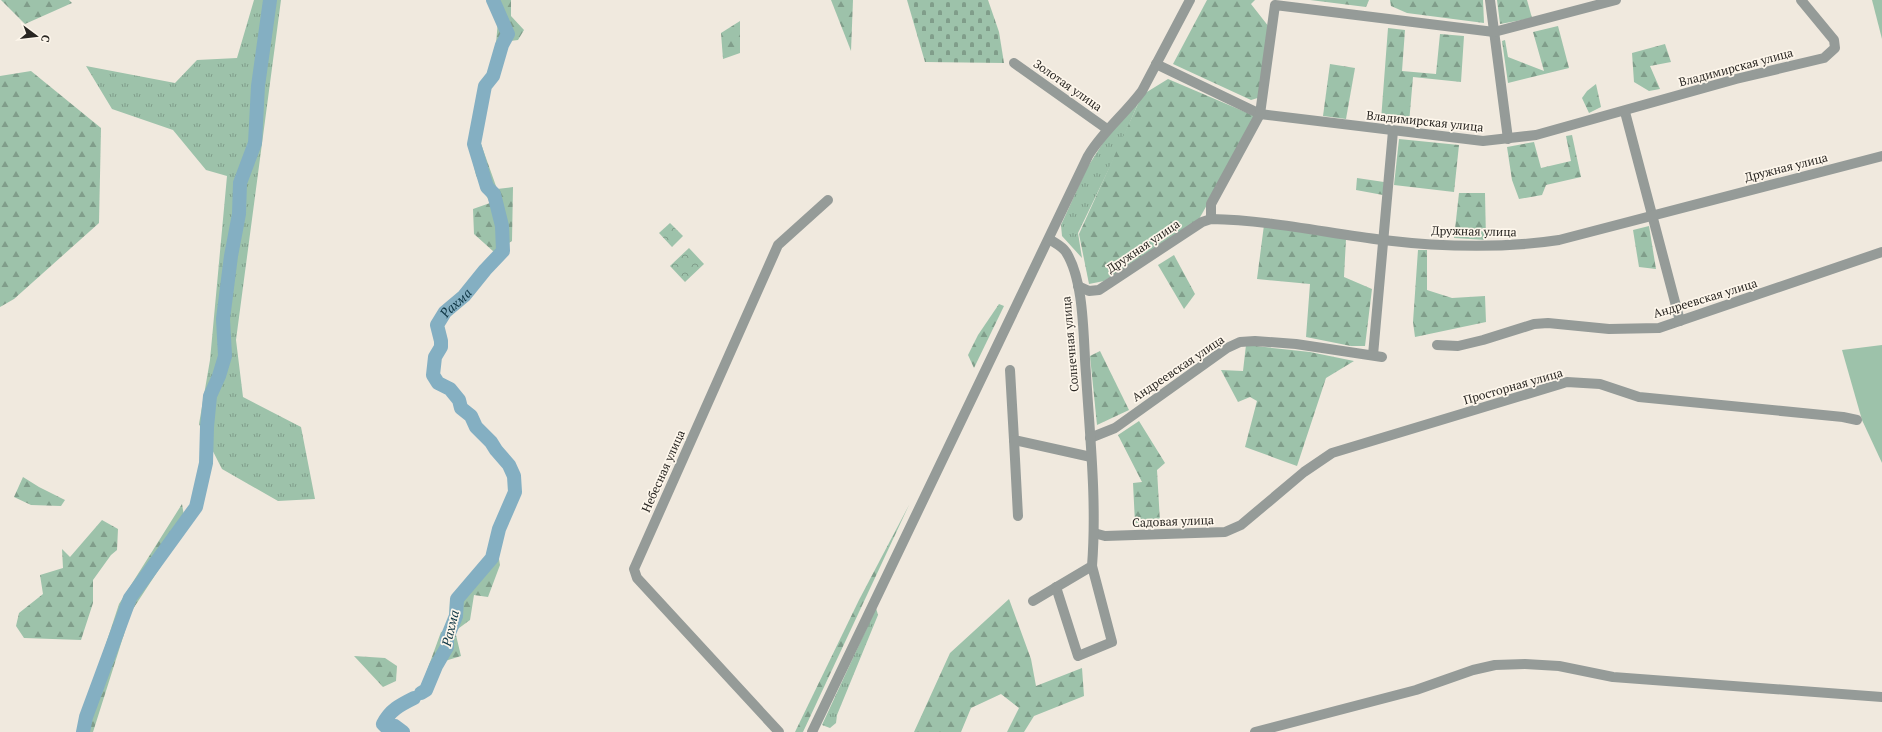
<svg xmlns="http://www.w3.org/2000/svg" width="1882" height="732" viewBox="0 0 1882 732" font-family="'PT Serif',serif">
<defs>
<pattern id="grass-tufts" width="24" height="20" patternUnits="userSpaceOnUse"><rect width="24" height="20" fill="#9dc2aa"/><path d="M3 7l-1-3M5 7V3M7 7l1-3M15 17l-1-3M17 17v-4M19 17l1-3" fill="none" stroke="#809d8a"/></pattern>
<pattern id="forest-firs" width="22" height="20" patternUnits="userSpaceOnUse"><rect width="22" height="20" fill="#9dc2aa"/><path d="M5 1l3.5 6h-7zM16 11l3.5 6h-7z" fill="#809d8a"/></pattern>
<pattern id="cemetery-stones" width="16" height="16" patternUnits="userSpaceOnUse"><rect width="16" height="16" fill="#9dc2aa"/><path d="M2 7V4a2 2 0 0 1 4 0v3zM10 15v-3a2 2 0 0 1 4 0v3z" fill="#809d8a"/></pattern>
<pattern id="park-crowns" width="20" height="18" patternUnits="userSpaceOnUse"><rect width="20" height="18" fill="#9dc2aa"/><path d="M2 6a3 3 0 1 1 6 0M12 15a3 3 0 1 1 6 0" fill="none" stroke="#809d8a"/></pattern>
</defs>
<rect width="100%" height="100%" fill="#f0e9de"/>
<g fill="url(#grass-tufts)">
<polygon points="254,0 281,0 236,340 243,397 301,427 315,499 278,501 222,469 199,424 210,360 227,176 206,170 173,130 112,109 86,66 175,83 197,60 237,58"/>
<polygon points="1139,101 1119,148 1078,233 1082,258 1062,236 1061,225 1087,168 1106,138"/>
<polygon points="876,608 878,615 837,715 836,723 830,728 822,725"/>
</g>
<g fill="url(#forest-firs)">
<polygon points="1,0 69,0 72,3 25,24"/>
<polygon points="490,0 511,0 511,16 524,30 518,40 496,43 498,21"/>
<polygon points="831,0 853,0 851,51"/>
<polygon points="1207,0 1255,0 1251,4 1269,27 1261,97 1251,100 1173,64"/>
<polygon points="1310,0 1369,0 1366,7"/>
<polygon points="1390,0 1483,0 1484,23 1407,13 1391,6"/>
<polygon points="1497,0 1527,0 1532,18 1500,24"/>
<polygon points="740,21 740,53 723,59 721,33"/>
<polygon points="1558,26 1569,68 1508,83 1502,41 1505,40 1508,57 1544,71 1533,32"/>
<polygon points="1388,28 1405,30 1402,71 1436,74 1440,34 1464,36 1461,82 1413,77 1409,123 1381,120"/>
<polygon points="1665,44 1671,62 1650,66 1660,89 1649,91 1634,82 1632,53"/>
<polygon points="1330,64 1355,68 1346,119 1323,116"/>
<polygon points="31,71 101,128 99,223 14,299 0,307 0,76"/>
<polygon points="1168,79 1257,117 1199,219 1104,281 1089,284 1079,234 1142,95"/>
<polygon points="1596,84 1601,107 1589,113 1582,98 1587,91"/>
<polygon points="1572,135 1581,177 1546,185 1542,195 1519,199 1512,180 1507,147 1534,142 1541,168 1571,161 1566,136"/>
<polygon points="1399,139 1459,145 1454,192 1394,185"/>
<polygon points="480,141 497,189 513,187 512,241 494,252 474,234 473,209 490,203 476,175 472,158"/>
<polygon points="1357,178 1384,182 1383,195 1356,190"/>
<polygon points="1459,193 1485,193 1486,240 1454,238"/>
<polygon points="1264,225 1346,239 1344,277 1372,289 1365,346 1351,346 1306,337 1310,284 1257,279"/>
<polygon points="1649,226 1656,269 1639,267 1633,230"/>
<polygon points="1418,250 1427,250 1427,290 1452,298 1485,296 1486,322 1415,337 1413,322"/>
<polygon points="1174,255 1195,294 1184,309 1158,265"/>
<polygon points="999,304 1004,306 974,368 968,355 978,335"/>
<polygon points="1246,345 1310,352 1354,361 1326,378 1297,466 1245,447 1257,401 1250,397 1238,402 1221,370 1243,371"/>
<polygon points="1100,351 1129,410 1097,425 1090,356"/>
<polygon points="1139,421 1165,463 1157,470 1160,522 1135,523 1133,483 1142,482 1118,435"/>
<polygon points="23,477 39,487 65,500 61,506 31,505 14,497"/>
<polygon points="182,504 186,528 131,612 93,732 79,732 83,714 119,604"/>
<polygon points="909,505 803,732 795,732 859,600"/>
<polygon points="102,520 118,529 117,550 111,555 93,580 93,603 81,640 24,638 16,626 19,613 43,594 40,575 63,568 62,549 70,557"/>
<polygon points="498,553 500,565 488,597 474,595 470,620 455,631 461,656 445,661 425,676 441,632 449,629 450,601 479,578"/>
<polygon points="1009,599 1031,659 1036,686 1082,668 1084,696 1034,716 1024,732 1007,732 1019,708 1001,694 971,708 961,732 914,732 950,653"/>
<polygon points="354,656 385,658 397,666 396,681 383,687"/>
</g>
<polygon fill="url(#cemetery-stones)" points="907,0 988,0 999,32 1004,63 925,62"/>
<g fill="url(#park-crowns)">
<polygon points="670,223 683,236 672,247 659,233"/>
<polygon points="689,248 704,264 685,282 670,266"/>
</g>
<g fill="#9dc2aa">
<polygon points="1872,0 1882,0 1882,39"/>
<polygon points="1882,345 1882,463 1862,420 1842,350"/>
</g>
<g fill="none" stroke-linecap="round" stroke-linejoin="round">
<g stroke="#84afc2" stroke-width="14">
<path id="s1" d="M421,693L426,690L436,666L447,647V638L456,616L457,599L492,558L499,529L515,492L514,476L509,465L496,450L491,442L476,427L471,416L461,408L459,400L450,389L438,383L433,375L435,357L441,347V341L437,325L445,312L464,296L485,270L503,251L502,226L494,194L487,187L474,144L485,86L493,76L502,45L508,34L493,0"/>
<polyline points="83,732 86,717 130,598 196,507 206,463 207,427 210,396 219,376 225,356 223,319 231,256 239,214 240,183 255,143 258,86 270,0"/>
<path d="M403,732L395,726L387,728L383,724C390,710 400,705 414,698"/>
</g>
<g stroke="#959b98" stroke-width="10">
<polyline points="1490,0 1508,139"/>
<polyline points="1014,63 1107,129"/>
<polyline points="1156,64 1260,114 1483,141 1536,135 1736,79 1824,58 1835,48 1834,40 1801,0"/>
<polyline points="1625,112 1680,321"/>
<polyline points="1211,219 1211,204 1260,114 1275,5 1494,32 1616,0"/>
<path d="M1078,286L1089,291L1099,290L1202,222L1211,219C1269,220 1326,233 1383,240C1442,247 1500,249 1559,240L1882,156"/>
<polyline points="1437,345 1458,346 1483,340 1534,324 1548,323 1609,329 1659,328 1882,252"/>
<polyline points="1373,355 1393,131"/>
<polyline points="1010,370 1014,440 1091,457"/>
<polyline points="1090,438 1115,428 1227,348 1240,342 1255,341 1296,344 1382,357"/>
<polyline points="1014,440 1018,516"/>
<polyline points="1094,533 1105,536 1225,532 1241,525 1304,472 1332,453 1567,382 1600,384 1639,397 1843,417 1857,420"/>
<polyline points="1056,587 1078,656 1112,642 1092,566"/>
<path d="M1033,601L1092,566C1097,503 1090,438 1086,374C1083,340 1085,282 1066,252C1062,246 1055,243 1049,239"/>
<polyline points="779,732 637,578 634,569 778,245 828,200"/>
<path d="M812,732L1088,156C1103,131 1125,114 1142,91L1190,0"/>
<polyline points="1255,732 1416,690 1473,670 1495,665 1525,664 1559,666 1613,677 1882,697"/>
</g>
</g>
<g text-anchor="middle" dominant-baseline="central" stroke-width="3.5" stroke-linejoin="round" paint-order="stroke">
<g font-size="12" fill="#292622" stroke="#fdf6eb">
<text transform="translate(1736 67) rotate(-15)">Владимирская улица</text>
<text transform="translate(1068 85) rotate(35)">Золотая улица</text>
<text transform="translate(1425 121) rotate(6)">Владимирская улица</text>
<text transform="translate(1786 167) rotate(-14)">Дружная улица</text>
<text transform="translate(1474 231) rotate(1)">Дружная улица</text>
<text transform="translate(1143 246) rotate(-34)">Дружная улица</text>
<text transform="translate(1705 298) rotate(-17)">Андреевская улица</text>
<text transform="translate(1070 344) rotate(-95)">Солнечная улица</text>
<text transform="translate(1178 368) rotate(-34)">Андреевская улица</text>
<text transform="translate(1513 386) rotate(-16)">Просторная улица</text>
<text transform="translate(663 471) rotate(-66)">Небесная улица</text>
<text transform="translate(1173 521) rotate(-2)">Садовая улица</text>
</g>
<g font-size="13" font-style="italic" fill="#0c3443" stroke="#fdf6eb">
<text stroke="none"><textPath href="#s1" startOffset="458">Рахма</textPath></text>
<text transform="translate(450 628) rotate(-76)">Рахма</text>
</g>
</g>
<g transform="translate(36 36) rotate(105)" stroke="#fdf6eb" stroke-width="3" paint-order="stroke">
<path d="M0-3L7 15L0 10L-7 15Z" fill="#292622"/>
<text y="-6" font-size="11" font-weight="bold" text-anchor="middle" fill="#292622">С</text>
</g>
</svg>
